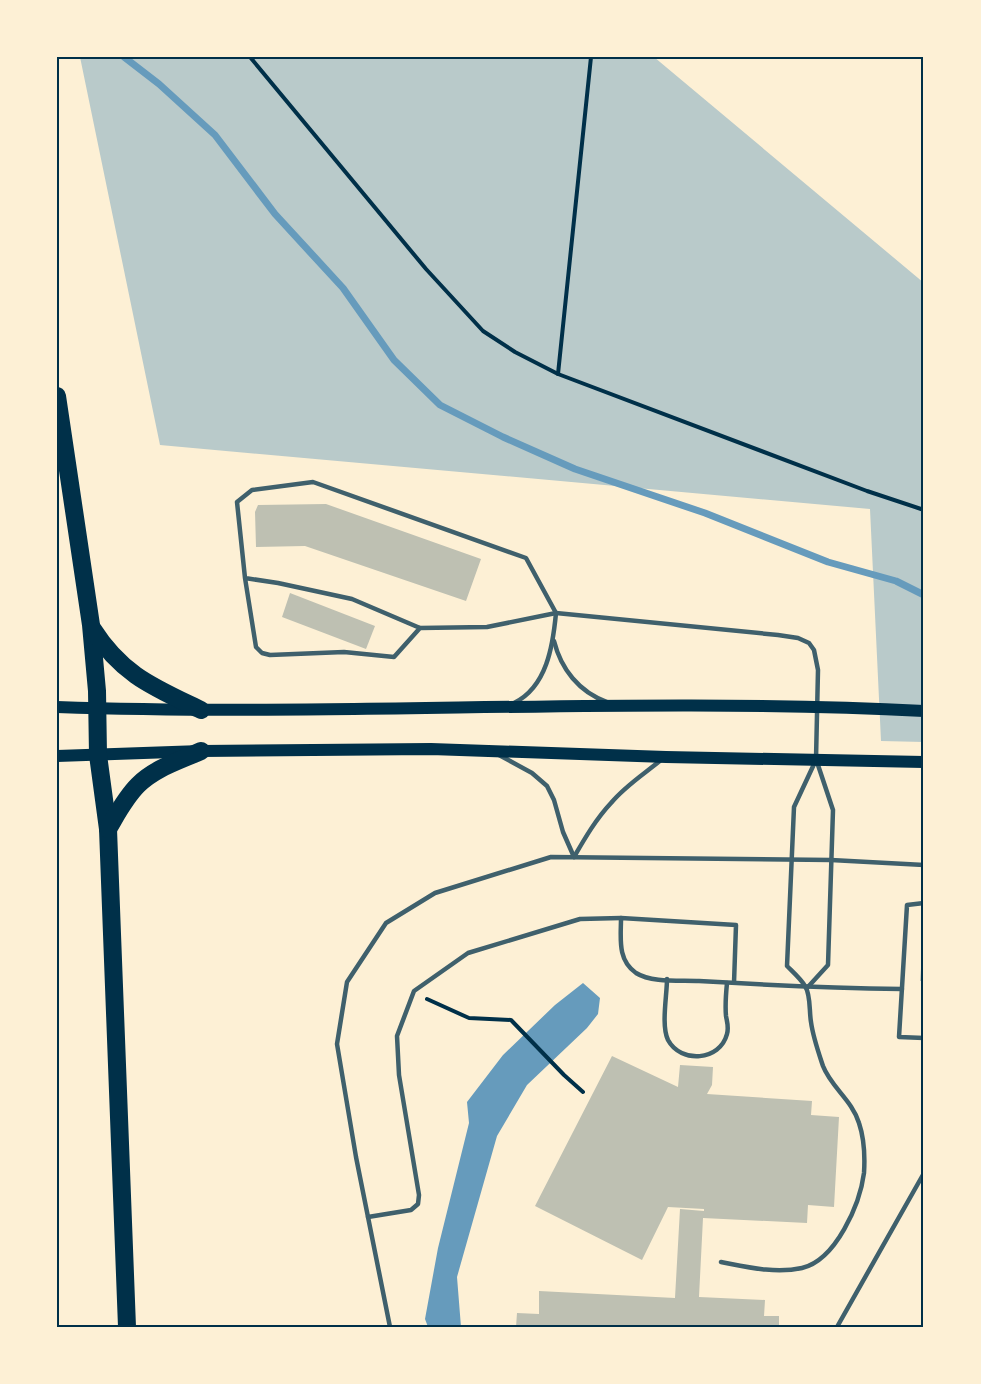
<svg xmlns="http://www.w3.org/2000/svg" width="981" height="1384" viewBox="0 0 981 1384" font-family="Montserrat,sans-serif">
<rect width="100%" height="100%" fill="#fdf0d5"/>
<polygon fill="#b9caca" points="80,57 654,57 924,283 924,742 881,741 870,509 160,445"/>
<polygon fill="#669bbc" points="583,983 600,998 598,1014 587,1028 527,1085 497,1136 457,1277 461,1327 428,1327 425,1319 438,1248 469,1123 467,1102 503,1055 555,1005"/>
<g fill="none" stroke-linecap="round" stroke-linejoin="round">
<polyline stroke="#669bbc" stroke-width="7" points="124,57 159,84 215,135 275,214 343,288 394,360 440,405 503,437 575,469 705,513 828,562 896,581 924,595"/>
</g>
<g fill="#bec0b2">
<polygon points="326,504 481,559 466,601 305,546 256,547 255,512 258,505"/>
<polygon points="290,593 375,626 366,649 282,617"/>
<polygon points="922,955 924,955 924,981 920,981"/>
<polygon points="612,1056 678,1087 680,1065 713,1067 712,1085 707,1094 812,1101 811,1115 839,1117 834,1207 808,1205 807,1223 703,1218 699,1297 765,1300 764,1316 779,1316 779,1327 516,1327 517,1313 539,1314 539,1291 675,1298 680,1209 704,1211 704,1209 668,1207 642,1260 535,1206"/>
</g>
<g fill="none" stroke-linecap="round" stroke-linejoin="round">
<g stroke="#003049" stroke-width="4">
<polyline points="250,57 426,269 483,331 515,352 558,374 867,491 924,510"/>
<polyline points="558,374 591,57"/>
<polyline points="427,999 469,1018 511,1020 564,1075 583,1092"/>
</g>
<g stroke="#3f606c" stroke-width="4.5">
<polyline points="245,578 278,583 352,599 420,628 487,627 556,613 526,558 313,482 252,490 237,502 245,578 256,647 262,653 270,655 344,652 394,657 420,628"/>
<path d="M554,641C561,669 579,692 607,702"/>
<path d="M514,703C547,687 553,645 556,613L778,635L798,638L809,643L814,650L818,670L816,759L833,810L828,965L807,988"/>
<polyline points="499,755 532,773 547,786 554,800 563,832 574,857"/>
<path d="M574,857C585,838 596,819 611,803C625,786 644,774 661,760"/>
<polyline points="924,903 907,905 899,1037 924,1038"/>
<path d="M667,979C667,995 661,1026 668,1040C681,1064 720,1061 727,1034C729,1027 727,1022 726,1016C725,1005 726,993 727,983"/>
<path d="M734,983L736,925L621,918C621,938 617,960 636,973C652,983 680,980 699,981C767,985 834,988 902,989"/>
<polyline points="368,1217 411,1210 418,1204 419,1195 399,1075 397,1036 414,991 468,953 580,919 621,918"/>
<path d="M721,1262C747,1267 775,1274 802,1268C836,1260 860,1204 864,1173C865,1157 864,1138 859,1123C852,1100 831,1087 823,1066C818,1051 813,1037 811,1022C809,1011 811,995 805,986C801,979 793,972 787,966L794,807L815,762"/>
<polyline points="390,1327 356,1157 337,1044 347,982 386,923 435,893 551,857 831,860 924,865"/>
<polyline points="837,1327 924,1173"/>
</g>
<g stroke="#003049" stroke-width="12">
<path d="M57,707C346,717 635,696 924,711"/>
<polyline points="57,756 201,751 431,749 666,757 924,762"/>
</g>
<g stroke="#003049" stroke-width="18">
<polyline points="57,396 91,625 97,691 98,755 108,829 127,1327"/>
<path d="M92,628C122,675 153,687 201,710"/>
<path d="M108,829C117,814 125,798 138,785C155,768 179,761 201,751"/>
</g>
</g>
<rect width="981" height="1384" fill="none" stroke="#fdf0d5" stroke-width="117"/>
<rect x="58" y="58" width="864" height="1268" fill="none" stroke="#003049" stroke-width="2"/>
</svg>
